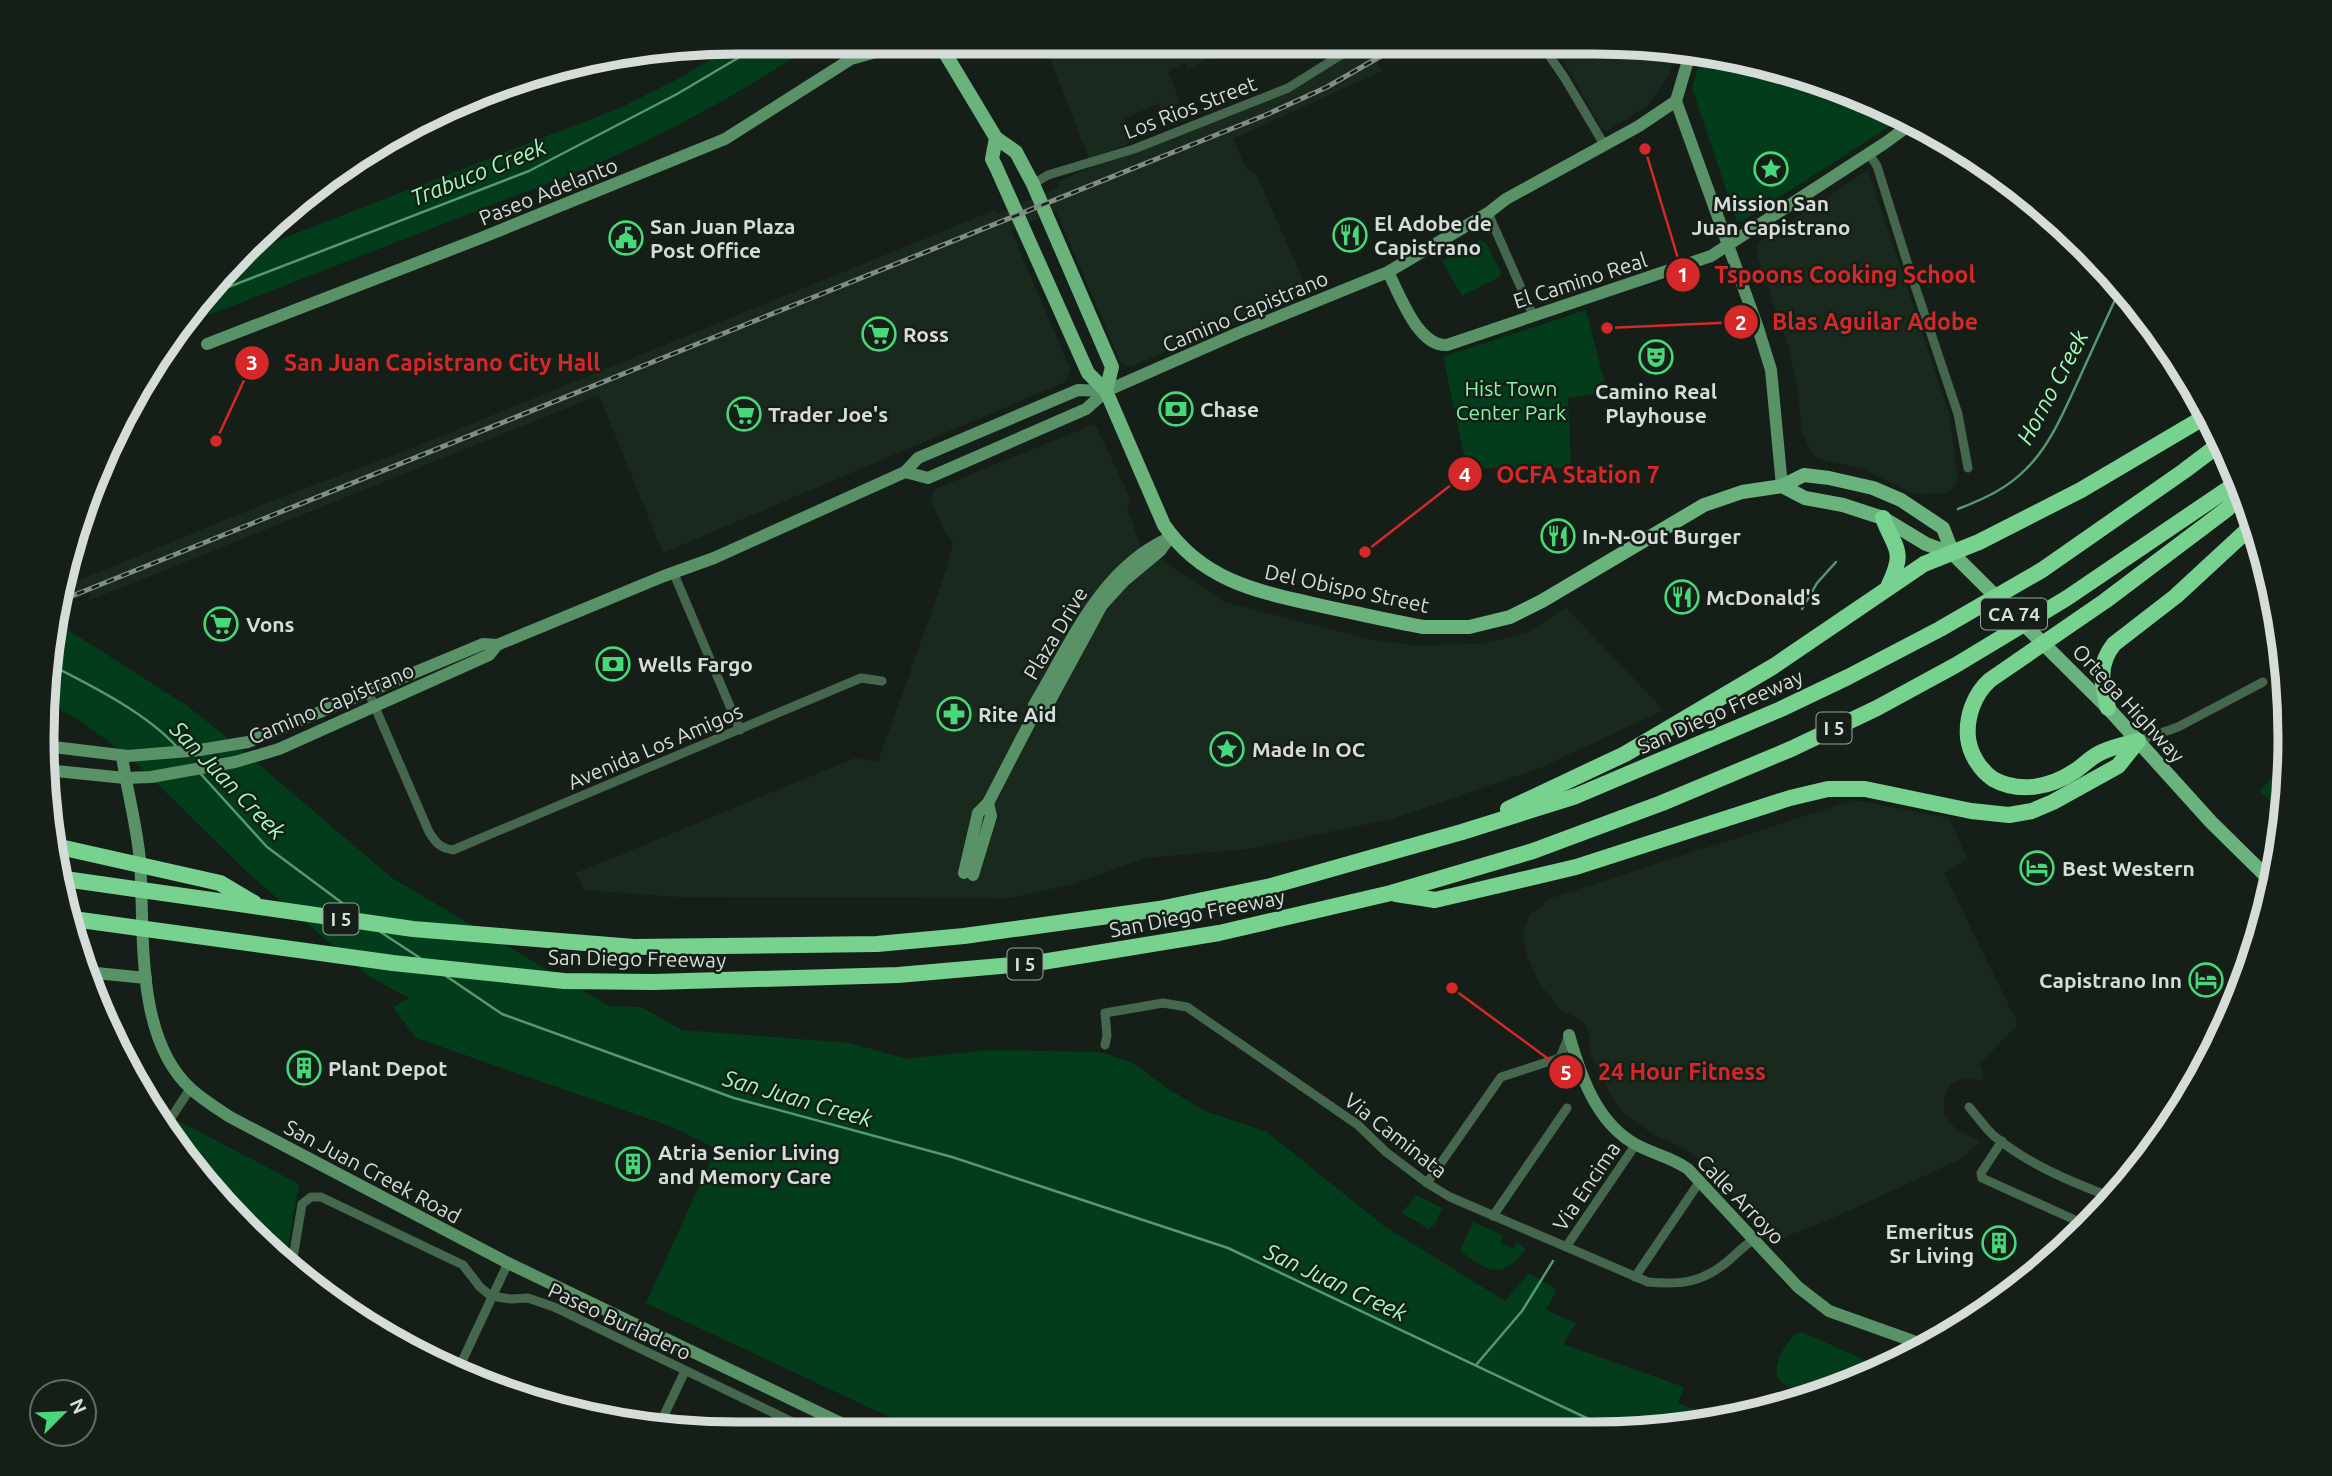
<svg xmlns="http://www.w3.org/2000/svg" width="2332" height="1476" viewBox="0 0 2332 1476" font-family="Ubuntu,sans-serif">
<rect width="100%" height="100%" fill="#151f17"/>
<g fill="#1a291d">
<polygon points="1046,48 1231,48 1188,69 1185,62 1168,72 1180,102 1162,110 1159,103 1124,119 1134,141 1089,159"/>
<polygon points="1359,48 1400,48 1377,61 1382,71 1233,139 1247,170 1256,174 1308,291 1130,367 1121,363 1056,211 1011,230 1070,369 1065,382 663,553 599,395 121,588 86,601 91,595 90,593 61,605 65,586 269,502 412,448 995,210 997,214 1059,187 1057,182 1104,162 1133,154 1264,101 1286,91"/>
<polygon points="1556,48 1678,48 1668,77 1647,106 1607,131 1602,129"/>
<polygon points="1868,170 1949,413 1958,479 1953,488 1946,493 1924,494 1909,492 1864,469 1823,460 1814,456 1802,434 1798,392 1789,348 1757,255 1758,243"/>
<polygon points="1095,424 1130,498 1127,508 1141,547 1225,602 1368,639 1410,645 1483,644 1526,633 1566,608 1664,710 1538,769 1392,819 1248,849 1145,858 1074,884 1010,898 679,897 584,890 576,873 855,758 878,762 947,568 953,542 945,532 931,500 935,489"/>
<polygon points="1854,800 1949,818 1967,859 1944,873 2018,1024 1980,1064 1983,1072 1982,1081 1967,1078 1953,1082 1944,1097 1944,1115 1956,1129 1980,1141 1961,1159 1831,1219 1777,1240 1699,1159 1679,1146 1656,1136 1625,1115 1609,1093 1590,1053 1590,1036 1584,1022 1561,1010 1540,984 1527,956 1523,933 1530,915 1551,898"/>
</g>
<g fill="#033c1a">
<path d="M730,48H808C739,94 667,133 592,166L178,327L237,256L620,108L678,79Z"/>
<polygon points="1703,53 1861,95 1901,119 1744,220 1737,222 1692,88"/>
<polygon points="1480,240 1486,243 1501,272 1499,277 1462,296 1442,261"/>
<polygon points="1586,310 1607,392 1568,398 1571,468 1467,468 1443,357"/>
<polygon points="57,623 186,705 224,735 392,878 609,1006 641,1007 682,1030 850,1043 907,1059 989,1050 1100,1052 1133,1063 1167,1088 1205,1111 1267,1132 1384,1226 1505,1301 1529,1273 1557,1290 1546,1310 1576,1323 1563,1344 1684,1387 1678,1403 1719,1419 1640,1432 915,1429 646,1303 716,1149 675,1128 416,1038 393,1007 409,998 370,977 249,874 132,759 82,722 44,701"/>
<polygon points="2288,761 2288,784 2284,812 2259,791"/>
<polygon points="148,1105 299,1184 285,1264 246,1230 160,1125"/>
<polygon points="1416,1195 1442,1208 1435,1224 1429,1229 1402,1213"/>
<path d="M1473,1222L1503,1235L1500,1243L1514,1248L1517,1242L1526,1250C1520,1255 1514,1264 1505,1268C1489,1275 1472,1259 1460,1251Z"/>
<path d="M1799,1332L1804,1333L1885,1369L1812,1396C1803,1392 1787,1388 1780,1381C1769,1369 1787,1338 1799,1332Z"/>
</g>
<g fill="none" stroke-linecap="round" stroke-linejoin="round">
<g stroke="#559a6e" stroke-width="2.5">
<polyline points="200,298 529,171 677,94 755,48"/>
<path d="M1958,509C1984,499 2008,488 2027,468C2051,444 2065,409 2079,379C2093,348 2107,317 2122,285"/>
<polyline points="1802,609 1817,583 1836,562"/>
<path d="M49,664C90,685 145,712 176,746"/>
<polyline points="199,772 267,847 357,914"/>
<polyline points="379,931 420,958"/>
<polyline points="446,976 502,1014 734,1098 952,1157 1228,1248 1616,1432"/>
<polyline points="1476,1365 1522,1311 1553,1261"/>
</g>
<g stroke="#45674d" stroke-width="9">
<polyline points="1544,48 1564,77 1605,146"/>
<polyline points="1869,154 1877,166 1908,265 1958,414 1968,468"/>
<polyline points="1033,184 1048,175 1134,149 1288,88 1352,48"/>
<polyline points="1488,213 1533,315"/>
<polyline points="674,574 740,730"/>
<path d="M368,691L429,832C436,843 440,848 453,850L861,678L882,681"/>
<polyline points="2138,741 2178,727 2263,682"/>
<path d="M1105,1045L1107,1036L1105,1013L1163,1003L1187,1007L1358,1125L1386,1152L1427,1183L1450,1197L1648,1282C1680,1285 1702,1283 1728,1261C1736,1254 1744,1246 1754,1239"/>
<path d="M1969,1107C1977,1116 1985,1128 1994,1136C2028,1164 2071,1182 2111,1197"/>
<polyline points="163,1130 190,1089"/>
<polyline points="2002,1141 1981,1173 1982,1178 2084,1224"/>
<polyline points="1427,1183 1501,1077 1560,1058 1569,1035"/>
<polyline points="1493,1216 1567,1108"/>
<polyline points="1566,1247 1636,1144"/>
<polyline points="291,1270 302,1204 311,1197 321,1197 463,1265 480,1287 491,1296 511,1299 528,1298 554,1307 807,1429"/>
<polyline points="1635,1277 1700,1181"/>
<polyline points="457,1372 508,1263"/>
<polyline points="658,1428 685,1371"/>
</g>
<g stroke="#5a9268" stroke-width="12">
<polyline points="1676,101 1758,328 1771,370 1782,486"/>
<path d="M1388,272C1400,295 1418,347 1447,345L1711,256L1885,143L1911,124"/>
<polyline points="207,344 481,238 725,139 851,59 890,48"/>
<polyline points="905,472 928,478 1086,409 1106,391 1238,333 1388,272 1488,213 1506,199 1639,126 1676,101 1691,50"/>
<path d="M1038,711L1034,705C1071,644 1099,571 1167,539"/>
<polyline points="45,746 128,756 200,750 248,742 483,644 497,645"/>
<path d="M122,756C127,791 137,826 140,861C145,932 134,1037 191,1089C203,1100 217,1108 230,1117L508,1263L853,1429"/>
<polyline points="46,770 125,778 151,777 235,762 279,749 489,655 497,645 664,576 714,558 905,472 918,458 1078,390 1106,391"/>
<polyline points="964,873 978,813 988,803 1030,722 1038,711 1045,710 1102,605 1124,581 1160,551 1171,536"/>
<polyline points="973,875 991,816 988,803"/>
<polyline points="86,972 146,978"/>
<path d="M1569,1035C1580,1074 1595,1118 1630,1141C1648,1153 1670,1156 1688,1169L1798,1287L1829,1311L1927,1346"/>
</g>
<g stroke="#6ab37d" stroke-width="14">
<polyline points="942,48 996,138 1016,152 1033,184 1112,367 1106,391"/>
<path d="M996,138L992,159L996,167L1088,373L1106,391L1164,525C1203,582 1260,592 1322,606C1356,613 1389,621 1423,627H1469L1510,617L1542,601L1704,505L1742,492L1782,486L1804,475L1829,478L1873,488L1901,500L1943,528L1953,554L2108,708L2211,822L2272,882"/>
<polyline points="1782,486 1805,498 1843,505 1883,518 1926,544 1953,554"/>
</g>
<g stroke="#78d28f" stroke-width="16">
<path d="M1883,518C1895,550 1906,549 1889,585"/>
<path d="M2108,708C2102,684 2097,665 2114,644L2176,596L2255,523"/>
<path d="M2138,741C2126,744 2113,747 2102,752C2092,756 2084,765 2075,771C2051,787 2020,794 1993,779C1980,770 1970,754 1968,738C1966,717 1974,694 1990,680L2105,601L2227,509L2243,492"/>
<polyline points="1508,809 1625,754 1774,666 1924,564 1979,542 2081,490 2208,415"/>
<polyline points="51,845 220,883 254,903"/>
<polyline points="58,878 413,929 634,947 877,944 964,936 1159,909 1271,886 1462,832 1576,796 1781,709 1848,677 1940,629 2042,570 2184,471 2221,443"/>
<polyline points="1396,894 1435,900 1576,867 1790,798 1828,789 1865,789 1971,811 2009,815 2032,811 2053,802 2118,766 2138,741"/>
<polyline points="66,918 393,963 564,981 653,982 898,975 1036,963 1219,933 1391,893 1533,851 1662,803 1791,749 1877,708 1956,665 2067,598 2238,482"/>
</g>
<defs>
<polyline id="rail" points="62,600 1268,114 1327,87 1395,48"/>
</defs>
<use href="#rail" stroke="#848c86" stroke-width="5"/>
<use href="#rail" stroke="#151f17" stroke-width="2.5" stroke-dasharray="8" stroke-linecap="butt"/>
</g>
<defs>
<symbol id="sight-ring" viewBox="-11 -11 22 22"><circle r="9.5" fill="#151f17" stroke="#48d779" stroke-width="1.5"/><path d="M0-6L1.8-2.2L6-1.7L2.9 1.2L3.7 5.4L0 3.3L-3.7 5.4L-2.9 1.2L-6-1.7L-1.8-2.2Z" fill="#48d779"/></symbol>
<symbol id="restaurant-ring" viewBox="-11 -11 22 22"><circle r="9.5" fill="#151f17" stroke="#48d779" stroke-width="1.5"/><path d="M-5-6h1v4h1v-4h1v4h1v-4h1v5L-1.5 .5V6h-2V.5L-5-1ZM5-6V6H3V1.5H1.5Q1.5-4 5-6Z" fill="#48d779"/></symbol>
<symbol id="civic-ring" viewBox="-11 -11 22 22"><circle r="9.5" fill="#151f17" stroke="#48d779" stroke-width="1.5"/><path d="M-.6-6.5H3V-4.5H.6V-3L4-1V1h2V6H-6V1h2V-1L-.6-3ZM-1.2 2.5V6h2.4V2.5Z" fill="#48d779"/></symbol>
<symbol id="supermarket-ring" viewBox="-11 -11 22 22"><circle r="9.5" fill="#151f17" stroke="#48d779" stroke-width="1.5"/><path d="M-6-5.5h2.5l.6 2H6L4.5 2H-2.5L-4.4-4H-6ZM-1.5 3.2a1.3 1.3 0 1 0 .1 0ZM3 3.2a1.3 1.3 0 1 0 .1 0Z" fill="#48d779"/></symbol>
<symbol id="theatre-ring" viewBox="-11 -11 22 22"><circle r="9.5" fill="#151f17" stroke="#48d779" stroke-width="1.5"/><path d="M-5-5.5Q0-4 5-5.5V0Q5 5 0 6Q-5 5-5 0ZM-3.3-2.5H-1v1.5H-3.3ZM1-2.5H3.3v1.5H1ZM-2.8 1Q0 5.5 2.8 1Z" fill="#48d779"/></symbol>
<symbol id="bank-ring" viewBox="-11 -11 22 22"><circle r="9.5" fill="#151f17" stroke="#48d779" stroke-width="1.5"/><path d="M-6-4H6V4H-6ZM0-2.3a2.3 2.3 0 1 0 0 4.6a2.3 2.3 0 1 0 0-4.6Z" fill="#48d779"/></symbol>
<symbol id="pharmacy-ring" viewBox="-11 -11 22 22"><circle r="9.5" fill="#151f17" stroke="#48d779" stroke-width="1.5"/><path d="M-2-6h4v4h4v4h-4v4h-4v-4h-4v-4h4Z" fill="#48d779"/></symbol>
<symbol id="hotel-ring" viewBox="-11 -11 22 22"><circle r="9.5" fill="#151f17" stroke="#48d779" stroke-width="1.5"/><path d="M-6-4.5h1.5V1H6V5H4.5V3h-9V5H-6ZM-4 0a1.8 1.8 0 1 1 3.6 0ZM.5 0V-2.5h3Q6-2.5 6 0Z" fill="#48d779"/></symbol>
<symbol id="building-ring" viewBox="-11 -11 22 22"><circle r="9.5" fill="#151f17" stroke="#48d779" stroke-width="1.5"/><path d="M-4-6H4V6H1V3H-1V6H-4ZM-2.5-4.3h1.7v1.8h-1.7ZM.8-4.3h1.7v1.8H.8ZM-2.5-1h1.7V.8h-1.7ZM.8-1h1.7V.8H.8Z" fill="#48d779"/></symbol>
</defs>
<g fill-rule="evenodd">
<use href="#sight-ring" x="1752" y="150" width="38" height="38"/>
<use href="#restaurant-ring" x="1331" y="216" width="38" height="38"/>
<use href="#civic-ring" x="607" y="219" width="38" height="38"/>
<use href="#supermarket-ring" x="860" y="315" width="38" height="38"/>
<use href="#theatre-ring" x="1637" y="338" width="38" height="38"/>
<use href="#bank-ring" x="1157" y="390" width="38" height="38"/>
<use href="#supermarket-ring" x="725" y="395" width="38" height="38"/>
<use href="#restaurant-ring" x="1539" y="517" width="38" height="38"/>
<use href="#restaurant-ring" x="1663" y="578" width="38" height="38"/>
<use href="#supermarket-ring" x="202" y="605" width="38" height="38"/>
<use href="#bank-ring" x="594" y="645" width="38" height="38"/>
<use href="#pharmacy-ring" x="935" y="695" width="38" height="38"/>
<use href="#sight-ring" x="1208" y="730" width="38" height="38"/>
<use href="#hotel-ring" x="2018" y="849" width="38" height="38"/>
<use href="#hotel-ring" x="2187" y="961" width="38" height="38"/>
<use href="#building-ring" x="285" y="1049" width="38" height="38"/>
<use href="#building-ring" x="614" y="1145" width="38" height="38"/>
<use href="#building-ring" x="1980" y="1224" width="38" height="38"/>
</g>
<g text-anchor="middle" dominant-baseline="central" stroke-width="5" stroke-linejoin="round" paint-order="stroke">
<g fill="#151f17" stroke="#9ca39d" stroke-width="2">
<rect x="1981" y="598.5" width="66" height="31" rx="5"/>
<rect x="1816.5" y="712.5" width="35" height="31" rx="5"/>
<rect x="323.5" y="903.5" width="35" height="31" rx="5"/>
<rect x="1007.5" y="948.5" width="35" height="31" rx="5"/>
</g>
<g font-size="19" font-weight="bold" fill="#d6dcd7">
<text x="2014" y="614">CA 74</text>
<text x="1834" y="728">I 5</text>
<text x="341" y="919">I 5</text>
<text x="1025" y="964">I 5</text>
</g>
<g font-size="21" fill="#d6dcd7" stroke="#151f17">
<text transform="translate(1190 107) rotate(-21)">Los Rios Street</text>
<text transform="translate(548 191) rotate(-22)">Paseo Adelanto</text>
<text transform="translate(1580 280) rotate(-18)">El Camino Real</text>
<text transform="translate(1245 311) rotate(-23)">Camino Capistrano</text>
<text transform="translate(1347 588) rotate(12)">Del Obispo Street</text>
<text transform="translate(1055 633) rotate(-59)">Plaza Drive</text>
<text transform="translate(331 703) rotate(-23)">Camino Capistrano</text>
<text transform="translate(2129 703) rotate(47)">Ortega Highway</text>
<text transform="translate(1720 711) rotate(-24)">San Diego Freeway</text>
<text transform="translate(655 746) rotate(-23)">Avenida Los Amigos</text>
<text transform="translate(1197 913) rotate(-11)">San Diego Freeway</text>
<text transform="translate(637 958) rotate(1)">San Diego Freeway</text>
<text transform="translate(1396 1135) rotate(38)">Via Caminata</text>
<text transform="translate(373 1171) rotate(28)">San Juan Creek Road</text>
<text transform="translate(1586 1186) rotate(-56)">Via Encima</text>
<text transform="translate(1741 1199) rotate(46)">Calle Arroyo</text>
<text transform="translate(620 1321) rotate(25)">Paseo Burladero</text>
</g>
<g font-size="21" font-weight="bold" fill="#d6dcd7" stroke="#151f17" text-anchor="start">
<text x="1771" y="203" text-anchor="middle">Mission San<tspan x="1771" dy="24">Juan Capistrano</tspan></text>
<text x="1374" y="223">El Adobe de<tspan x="1374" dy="24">Capistrano</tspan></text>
<text x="650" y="226">San Juan Plaza<tspan x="650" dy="24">Post Office</tspan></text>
<text x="903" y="334">Ross</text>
<text x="1656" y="391" text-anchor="middle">Camino Real<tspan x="1656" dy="24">Playhouse</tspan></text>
<text x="1200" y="409">Chase</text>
<text x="768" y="414">Trader Joe's</text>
<text x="1582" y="536">In-N-Out Burger</text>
<text x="1706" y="597">McDonald's</text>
<text x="246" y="624">Vons</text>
<text x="638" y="664">Wells Fargo</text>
<text x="978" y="714">Rite Aid</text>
<text x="1252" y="749">Made In OC</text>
<text x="2062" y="868">Best Western</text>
<text x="2182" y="980" text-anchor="end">Capistrano Inn</text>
<text x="328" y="1068">Plant Depot</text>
<text x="658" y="1152">Atria Senior Living<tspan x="658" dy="24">and Memory Care</tspan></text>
<text x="1974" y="1231" text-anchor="end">Emeritus<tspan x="1974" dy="24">Sr Living</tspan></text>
</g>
<g font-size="21" fill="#81f5a1" stroke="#151f17">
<text x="1511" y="388">Hist Town<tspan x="1511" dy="24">Center Park</tspan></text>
</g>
<g font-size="23" font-style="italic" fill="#a2fbb8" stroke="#151f17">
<text transform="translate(478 172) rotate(-22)">Trabuco Creek</text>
<text transform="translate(2052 387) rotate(-62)">Horno Creek</text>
<text transform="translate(228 780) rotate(46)">San Juan Creek</text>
<text transform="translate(798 1098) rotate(16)">San Juan Creek</text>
<text transform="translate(1336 1282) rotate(25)">San Juan Creek</text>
</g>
</g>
<path d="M0 0H2332V1476H0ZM738 54H1594A684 684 0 0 1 2278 738V738A684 684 0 0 1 1594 1422H738A684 684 0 0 1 54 738V738A684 684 0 0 1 738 54Z" fill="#151f17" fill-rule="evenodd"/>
<path fill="none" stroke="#d6dcd7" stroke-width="9" d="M738 54H1594A684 684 0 0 1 2278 738V738A684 684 0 0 1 1594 1422H738A684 684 0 0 1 54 738V738A684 684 0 0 1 738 54Z"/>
<path fill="none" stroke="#d62828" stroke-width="2.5" d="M1645 149L1683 275M1607 328L1741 322M216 441L252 363M1365 552L1465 474M1452 988L1566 1072"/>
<g fill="#d62828" stroke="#151f17" stroke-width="2.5">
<circle cx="1645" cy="149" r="7"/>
<circle cx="1607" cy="328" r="7"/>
<circle cx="216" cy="441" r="7"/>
<circle cx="1365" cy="552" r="7"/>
<circle cx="1452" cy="988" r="7"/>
<circle cx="1683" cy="275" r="18"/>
<circle cx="1741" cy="322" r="18"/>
<circle cx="252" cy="363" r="18"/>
<circle cx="1465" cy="474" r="18"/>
<circle cx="1566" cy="1072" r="18"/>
</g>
<g font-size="21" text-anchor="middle" font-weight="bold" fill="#fff">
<text x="1683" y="282">1</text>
<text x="1741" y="330">2</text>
<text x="252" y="370">3</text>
<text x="1465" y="482">4</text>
<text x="1566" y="1080">5</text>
</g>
<g font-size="23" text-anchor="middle" font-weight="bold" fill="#d62828" stroke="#151f17" stroke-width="5" stroke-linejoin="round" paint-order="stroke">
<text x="1845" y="283">Tspoons Cooking School</text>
<text x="1875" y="330">Blas Aguilar Adobe</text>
<text x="442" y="371">San Juan Capistrano City Hall</text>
<text x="1578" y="483">OCFA Station 7</text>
<text x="1682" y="1080">24 Hour Fitness</text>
</g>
<g transform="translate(63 1413) rotate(66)"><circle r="33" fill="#151f17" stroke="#626b64" stroke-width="2"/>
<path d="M0-5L12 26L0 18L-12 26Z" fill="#48d779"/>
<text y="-10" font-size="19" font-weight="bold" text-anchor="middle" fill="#d6dcd7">N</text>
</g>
</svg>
